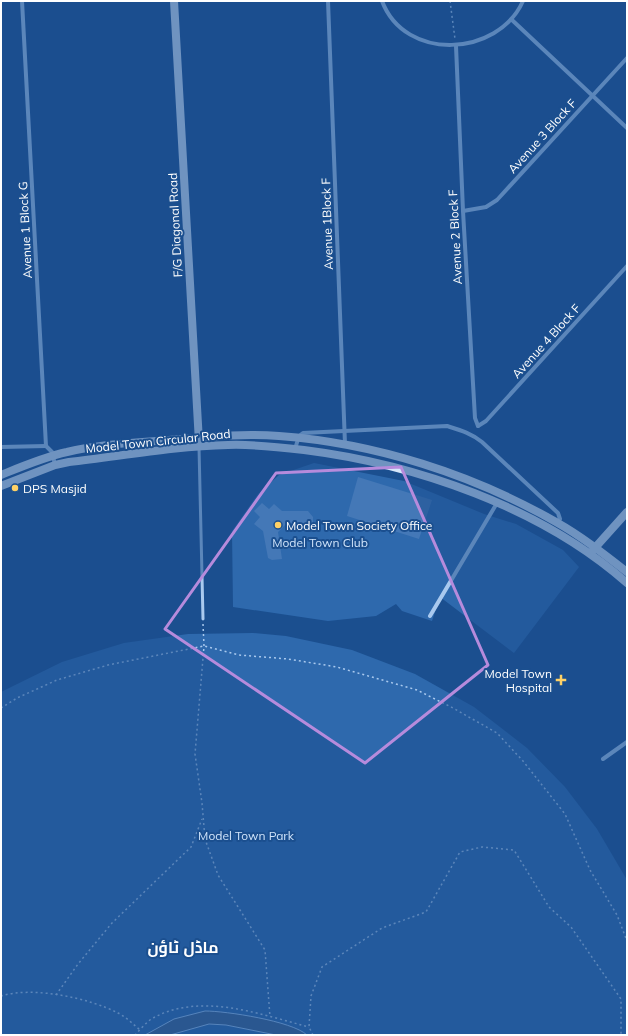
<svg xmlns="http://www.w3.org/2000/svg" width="628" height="1036" viewBox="0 0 628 1036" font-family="Mulish,Cairo,sans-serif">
<rect width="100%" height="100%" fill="#1b4f8f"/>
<g fill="#2e69ad">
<polygon points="314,463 404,481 484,514 516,524 563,550 579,567 514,653 440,597 432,621 402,611 396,604 376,616 328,621 233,607 232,531 258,494 279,475"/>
<polygon points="253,633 286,636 352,650 415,674 474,707 527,748 565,787 597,829 627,880 627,1035 1,1035 1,692 62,662 124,643 188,634"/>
</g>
<path fill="#3c6290" stroke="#9cc4f0" d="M205,1011C226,1011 292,1021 307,1035H276L226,1025L209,1024L170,1035H145L174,1019Z"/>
<g fill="#4478b7">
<polygon points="358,477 432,500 419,539 347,516"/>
<polygon points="262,503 269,509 274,504 282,511 308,511 313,517 313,525 285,525 278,532 282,559 272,560 268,558 263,531 254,524 260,517 254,511"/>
</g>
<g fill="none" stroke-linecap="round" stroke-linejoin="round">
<g stroke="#a9c9ee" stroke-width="1.5" stroke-dasharray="2 3" stroke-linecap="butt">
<polyline points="450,1 455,39"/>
<polyline points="203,624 204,646 195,754 202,803 205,839 218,875 265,950 270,1017"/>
<polyline points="1,708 17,698 57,680 108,665 204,646 239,655 288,659 337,667 417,690 453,708 497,733 523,761 565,814 590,870 617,915 627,941"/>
<polyline points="56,995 78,964 112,923 191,847 202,819"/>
<path d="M1,996C33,986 89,998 118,1013C126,1017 133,1024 140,1030"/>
<path d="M135,1035C140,1030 146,1022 153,1018C201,992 259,1014 309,1027"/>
<polyline points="313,1035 309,1027 311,996 322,967 382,928 426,912 460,852 482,847 514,850 549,907 571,927 621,999 621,1035"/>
</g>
<polyline stroke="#a9c9ee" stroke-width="3" points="199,447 203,619"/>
<g stroke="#a9c9ee" stroke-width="4">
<polyline points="22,1 46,446 52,452 55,465"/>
<polyline points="328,1 345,444"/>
<path d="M382,1C405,62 498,57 523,1"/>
<polyline points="512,20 627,128"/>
<polyline points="456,46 463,211 475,418 478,426"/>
<polyline points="463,211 486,207 497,200 627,58"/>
<polyline points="478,426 486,421 627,266"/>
<polyline points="1,447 46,446"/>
<path d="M295,449L299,436L303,433L447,426C460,430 471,433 482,442L558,513L560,519L557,522"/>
<polyline points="430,616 497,503"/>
<polyline points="603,759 627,742"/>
</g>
<g stroke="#d6e6fa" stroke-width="8">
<polyline points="174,1 199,442"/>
<path d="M1,475C23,466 44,457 67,452C100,444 135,443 169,440C206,437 242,433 279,436C375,443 472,474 556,522C581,536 604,554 627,572"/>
<path d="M1,486L55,465L69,462C122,456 175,446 228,445C253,444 279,447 304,450C415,464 541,507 627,583"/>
<polyline points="593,550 627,512"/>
</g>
</g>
<path d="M0 0H628V1036H0ZM401,467L488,665L365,763L165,629L276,473Z" fill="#1b4f8f" fill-opacity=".55" fill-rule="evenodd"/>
<path fill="none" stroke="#b68bdc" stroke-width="3" stroke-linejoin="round" d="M401,467L488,665L365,763L165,629L276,473Z"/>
<g fill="#ffd166" stroke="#1b4f8f" stroke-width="1.5">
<circle cx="15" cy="488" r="4"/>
<circle cx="278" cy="525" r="4"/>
<path d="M559 674h4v4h4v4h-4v4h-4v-4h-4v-4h4z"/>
</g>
<g text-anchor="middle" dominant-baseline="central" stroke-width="4" stroke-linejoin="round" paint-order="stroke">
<g font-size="12" fill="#fff" stroke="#1b4f8f">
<text transform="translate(542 136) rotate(-48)">Avenue 3 Block F</text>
<text transform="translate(327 224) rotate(-92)">Avenue 1Block F</text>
<text transform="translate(175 225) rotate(-93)">F/G Diagonal Road</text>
<text transform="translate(25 230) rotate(-93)">Avenue 1 Block G</text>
<text transform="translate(455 237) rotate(-93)">Avenue 2 Block F</text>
<text transform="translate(546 341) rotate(-48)">Avenue 4 Block F</text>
<text transform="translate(158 441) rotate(-6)">Model Town Circular Road</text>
</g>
<g font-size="12" fill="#fff" stroke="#1b4f8f" text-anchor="start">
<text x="23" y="488">DPS Masjid</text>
<text x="286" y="525">Model Town Society Office</text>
<text x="552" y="673" text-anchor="end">Model Town<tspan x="552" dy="14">Hospital</tspan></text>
</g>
<g font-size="12" fill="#cfe3fa" stroke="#1b4f8f">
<text x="320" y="542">Model Town Club</text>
<text x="246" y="835">Model Town Park</text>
</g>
<g font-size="16" font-weight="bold" fill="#fff" stroke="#1b4f8f">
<text x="183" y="947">ماڈل ٹاؤن</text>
</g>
</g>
<rect width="628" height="1036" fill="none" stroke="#ffffff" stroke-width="4"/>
</svg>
